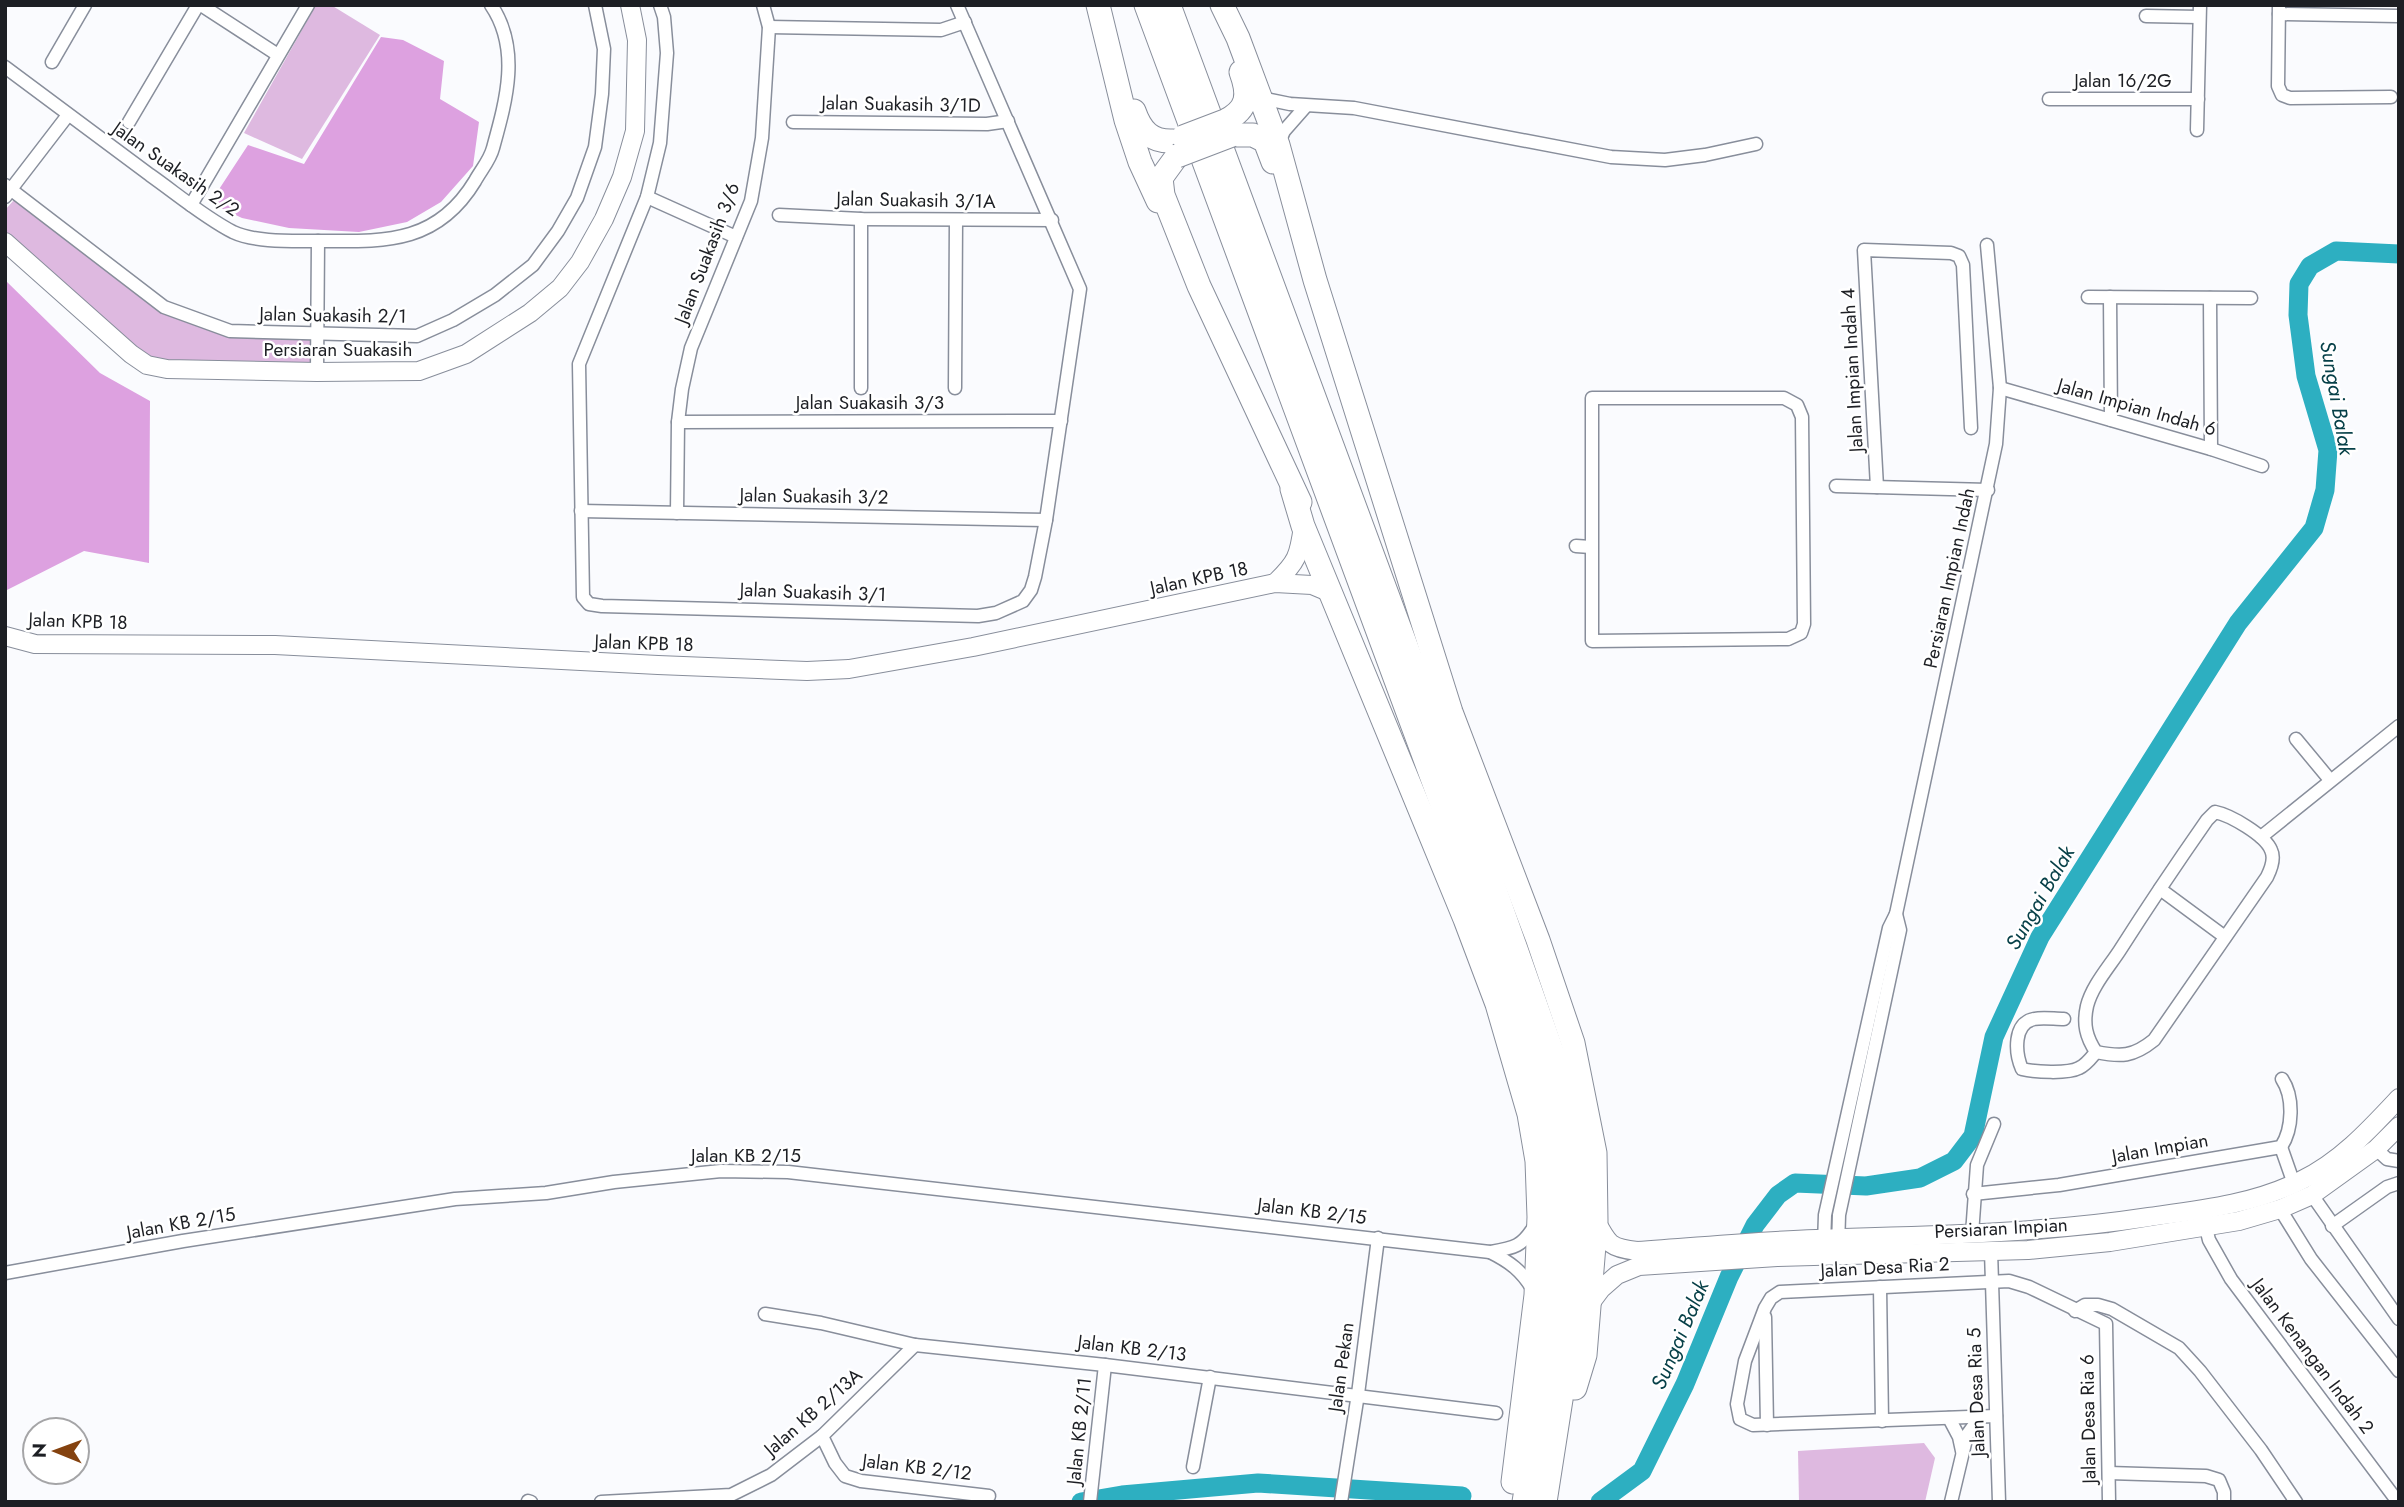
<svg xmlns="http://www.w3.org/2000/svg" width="2404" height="1507" viewBox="0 0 2404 1507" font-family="Jost,sans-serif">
<rect width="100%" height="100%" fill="#fafbfe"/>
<g fill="#deb9e0">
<polygon points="316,5 331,5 380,35 302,159 244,133"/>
<polygon points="14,200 159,312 228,337 312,338 312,367 148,360 5,234 5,210"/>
<polygon points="1924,1443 1935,1458 1925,1502 1799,1502 1798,1451"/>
</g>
<g fill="#dda1e0">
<polygon points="381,37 403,40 444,61 440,99 479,122 473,166 441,202 407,222 359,232 289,228 242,218 210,203 248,145 304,164"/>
<polygon points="5,280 100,373 150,401 149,563 84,551 5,591"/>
</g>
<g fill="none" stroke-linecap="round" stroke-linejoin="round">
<g stroke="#2dafc1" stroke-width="19">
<polyline points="1081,1502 1122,1495 1258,1483 1462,1496"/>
<polyline points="1600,1502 1642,1471 1685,1384 1729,1277 1755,1225 1778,1195 1795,1183 1866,1186 1920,1178 1954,1161 1973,1136 1994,1037 2040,937 2238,623 2314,528 2325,490 2328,450 2306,376 2298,315 2299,284 2310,266 2336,251 2399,254"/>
</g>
<defs>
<g id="street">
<polyline points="201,5 278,55"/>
<polyline points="660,5 664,17 667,53 660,143 647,197 579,364 583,597 589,604 602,606 978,616 996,613 1023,601 1031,590 1035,577 1046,520 1080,289 957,5"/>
<polyline points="2279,5 2278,86 2282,95 2290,98 2391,97"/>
<polyline points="2279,14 2398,16"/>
<polyline points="2146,16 2199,17"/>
<polyline points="769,27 941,30 965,22"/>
<polyline points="52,62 85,5"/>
<path d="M5,67C53,103 101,139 150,175C177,194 204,217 233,232C254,242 289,241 312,241C380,241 435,247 475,181C481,170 490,160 493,148C506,101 521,49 491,5"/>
<polyline points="1261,98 1290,104 1354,108 1611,157 1665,160 1705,155 1756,144"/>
<polyline points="2049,99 2198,99"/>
<polyline points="129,122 198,5"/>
<polyline points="793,122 987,124 1008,121"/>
<polyline points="2197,130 2200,5"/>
<polyline points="1278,145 1284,131 1306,106"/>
<polyline points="5,185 164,307 230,331 417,336 453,320 495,295 533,265 558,231 577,198 595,147 602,94 604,49 595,5"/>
<polyline points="5,197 68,115"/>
<polyline points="647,197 736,237"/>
<polyline points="191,205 308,5"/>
<polyline points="779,215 861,219 1052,220"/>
<polyline points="861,219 861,388"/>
<polyline points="2088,297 2251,298"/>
<polyline points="2110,297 2111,420"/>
<polyline points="2210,298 2211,449"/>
<polyline points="317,372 318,241"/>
<polyline points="955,388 956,220"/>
<polyline points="2000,388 2211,449 2262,466"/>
<polygon points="1592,398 1784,398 1797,405 1802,417 1804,624 1801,633 1788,639 1592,641"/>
<polyline points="678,422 1061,421"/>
<polyline points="1836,486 1988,490"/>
<polyline points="1877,487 1864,250 1951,253 1959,256 1963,265 1971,428"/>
<polyline points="581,511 1046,520"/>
<polyline points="677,513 678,422 682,389 691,348 751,201 762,138 769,27 763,5"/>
<polyline points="1576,546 1591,547"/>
<polyline points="2296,739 2330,780"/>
<path d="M2215,812C2230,815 2265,835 2271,850C2275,858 2271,869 2267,877L2154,1040C2133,1057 2121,1057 2096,1052C2086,1037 2083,1024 2087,1006C2092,986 2109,967 2120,950C2148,906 2177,863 2207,820Z"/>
<polyline points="2261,837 2399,726"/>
<polyline points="2160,889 2225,937"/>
<path d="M2064,1019C2054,1019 2043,1017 2034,1019C2013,1023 2015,1053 2022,1069C2034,1072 2068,1074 2079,1068C2086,1065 2091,1058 2096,1052"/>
<polyline points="2281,1147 2294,1184"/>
<polyline points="2376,1149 2387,1159 2399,1161"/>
<path d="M1973,1194L2059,1185L2281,1147C2293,1129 2294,1097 2282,1079"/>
<polyline points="2312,1195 2399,1319"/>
<polyline points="2280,1209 2311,1259 2399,1371"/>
<polyline points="2332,1226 2387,1187 2399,1183"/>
<polyline points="2206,1228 2209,1240 2231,1279 2398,1502"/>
<polyline points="1972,1234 1977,1165 1994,1124"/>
<polyline points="1824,1244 1825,1215 1889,928 1896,914 1996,444 2000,388 1987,245"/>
<polyline points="1838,1247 1839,1215 1900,930 1896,914"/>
<polyline points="1991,1251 1999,1502"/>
<path d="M1490,1252C1510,1262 1522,1271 1533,1290"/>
<path d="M5,1273L183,1241L455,1199L546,1193L614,1182L721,1171L788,1172L1490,1252C1514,1248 1522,1247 1535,1225"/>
<polyline points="1880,1287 1882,1421"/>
<polyline points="2075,1311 2085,1305 2098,1305 2112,1309 2179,1348 2200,1371 2261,1450 2296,1502"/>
<polyline points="765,1314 821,1323 915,1345 1105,1365 1496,1413"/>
<polyline points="1765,1317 1767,1425"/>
<polyline points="1996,1416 1753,1425 1740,1419 1737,1404 1745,1361 1765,1308 1771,1298 1780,1292 2009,1281 2029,1287 2106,1324 2109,1502"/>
<polyline points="1949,1418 1959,1437 1962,1451"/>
<polyline points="822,1436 835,1463 845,1476 861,1481 989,1496"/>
<polyline points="1193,1467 1210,1377"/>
<polyline points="2109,1473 2206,1476 2219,1480 2224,1492 2224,1502"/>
<polyline points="528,1501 531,1502"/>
<polyline points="601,1502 731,1495 771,1475 822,1436 915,1345"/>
<polyline points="1090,1502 1105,1365"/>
<polyline points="1341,1502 1358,1394 1378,1238"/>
<polyline points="1951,1502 1967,1435 1980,1417"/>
</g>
<g id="secondary">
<polyline points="5,242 131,354 147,365 167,369 317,372 419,371 466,354 530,313 560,288 580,262 604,219 622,177 635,131 637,40 630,5"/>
<path d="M1275,583C1297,562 1299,556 1303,526"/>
<polyline points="5,636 35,644 275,645 658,665 807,671 849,669 973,647 1275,583 1312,585 1331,593"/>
<path d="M1596,1221C1608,1244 1610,1248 1637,1251C1697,1247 1756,1241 1816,1239C1928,1235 2038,1234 2149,1217C2200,1210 2255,1204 2302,1180C2341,1161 2370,1129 2399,1098"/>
<polyline points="1589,1305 1601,1289 1617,1275 1639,1266 1777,1257 2028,1250 2110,1242 2239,1221 2280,1209 2312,1195 2376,1149 2399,1126"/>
</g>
<g id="highway">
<polyline points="1098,5 1126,120 1140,162 1158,201"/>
<polyline points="1146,5 1488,929 1532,1058 1545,1109 1553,1157 1557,1209 1547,1359 1524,1502"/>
<polyline points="1169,5 1465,805 1552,1051 1566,1106 1573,1153 1577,1209 1567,1361 1545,1502"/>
<polyline points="1222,5 1238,38 1278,145 1315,280 1451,712 1538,940 1573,1043 1595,1153 1596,1221 1585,1355 1575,1388"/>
<path d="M1134,111C1141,131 1151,142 1173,141"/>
<path d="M1225,121C1249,109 1249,94 1241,72"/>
<polyline points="1232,135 1253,135 1265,141 1273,162"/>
<polyline points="1177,156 1161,178 1163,195 1199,286 1300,502"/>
<polyline points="1292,489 1303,526 1465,919 1497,1004 1529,1114 1537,1161 1539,1217 1536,1295 1513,1482"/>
</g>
</defs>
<use href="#street" stroke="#888e9b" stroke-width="15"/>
<use href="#secondary" stroke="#888e9b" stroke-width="20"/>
<use href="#highway" stroke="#888e9b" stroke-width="25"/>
<use href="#street" stroke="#fff" stroke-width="12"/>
<use href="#secondary" stroke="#fff" stroke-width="18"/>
<use href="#highway" stroke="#fff" stroke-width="23"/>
<defs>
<g id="highway-bridge">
<polyline points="1183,137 1225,121"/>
<polyline points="1177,156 1232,135"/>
</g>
</defs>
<use href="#highway-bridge" stroke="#888e9b" stroke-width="25" stroke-linecap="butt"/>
<use href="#highway-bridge" stroke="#fff" stroke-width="23"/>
</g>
<g text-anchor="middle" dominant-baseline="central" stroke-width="5" stroke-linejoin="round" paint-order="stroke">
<g font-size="19" fill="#1d1f24" stroke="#fff">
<text x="2123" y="80">Jalan 16/2G</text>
<text transform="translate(901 104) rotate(1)">Jalan Suakasih 3/1D</text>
<text transform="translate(176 169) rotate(35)">Jalan Suakasih 2/2</text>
<text transform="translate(916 200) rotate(1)">Jalan Suakasih 3/1A</text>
<text transform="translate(707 253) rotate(-69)">Jalan Suakasih 3/6</text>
<text transform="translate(333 315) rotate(1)">Jalan Suakasih 2/1</text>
<text x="338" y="349">Persiaran Suakasih</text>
<text transform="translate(1852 370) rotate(-93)">Jalan Impian Indah 4</text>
<text x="870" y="402">Jalan Suakasih 3/3</text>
<text transform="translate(2137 407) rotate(16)">Jalan Impian Indah 6</text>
<text transform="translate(814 496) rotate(1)">Jalan Suakasih 3/2</text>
<text transform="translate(1199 578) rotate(-12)">Jalan KPB 18</text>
<text transform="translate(1949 578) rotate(-78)">Persiaran Impian Indah</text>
<text transform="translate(813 592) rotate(2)">Jalan Suakasih 3/1</text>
<text transform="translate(78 621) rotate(2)">Jalan KPB 18</text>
<text transform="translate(644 643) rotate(2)">Jalan KPB 18</text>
<text transform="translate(2160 1148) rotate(-10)">Jalan Impian</text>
<text x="746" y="1155">Jalan KB 2/15</text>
<text transform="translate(1312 1211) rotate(7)">Jalan KB 2/15</text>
<text transform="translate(181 1223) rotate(-10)">Jalan KB 2/15</text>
<text transform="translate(2001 1228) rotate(-3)">Persiaran Impian</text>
<text transform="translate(1885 1267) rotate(-3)">Jalan Desa Ria 2</text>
<text transform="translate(1132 1348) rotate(7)">Jalan KB 2/13</text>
<text transform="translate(2313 1356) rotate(53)">Jalan Kenangan Indah 2</text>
<text transform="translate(1341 1367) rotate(-82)">Jalan Pekan</text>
<text transform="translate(1976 1392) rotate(-92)">Jalan Desa Ria 5</text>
<text transform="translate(813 1412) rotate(-41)">Jalan KB 2/13A</text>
<text transform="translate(2088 1419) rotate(-91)">Jalan Desa Ria 6</text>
<text transform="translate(1079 1431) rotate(-84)">Jalan KB 2/11</text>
<text transform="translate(917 1467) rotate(7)">Jalan KB 2/12</text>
</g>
<g font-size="21" font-style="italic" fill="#074048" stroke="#fff">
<text transform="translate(2337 398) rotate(80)">Sungai Balak</text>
<text transform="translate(2040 898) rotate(-60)">Sungai Balak</text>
<text transform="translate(1680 1335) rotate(-67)">Sungai Balak</text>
</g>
</g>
<rect width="2404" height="1507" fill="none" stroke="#1d1f24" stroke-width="14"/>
<g transform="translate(56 1451) rotate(271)"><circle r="33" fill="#ffffff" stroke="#a5a5a7" stroke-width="2"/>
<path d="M0-5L12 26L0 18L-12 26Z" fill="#84420f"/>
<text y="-10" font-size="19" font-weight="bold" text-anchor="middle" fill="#1d1f24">N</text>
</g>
</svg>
